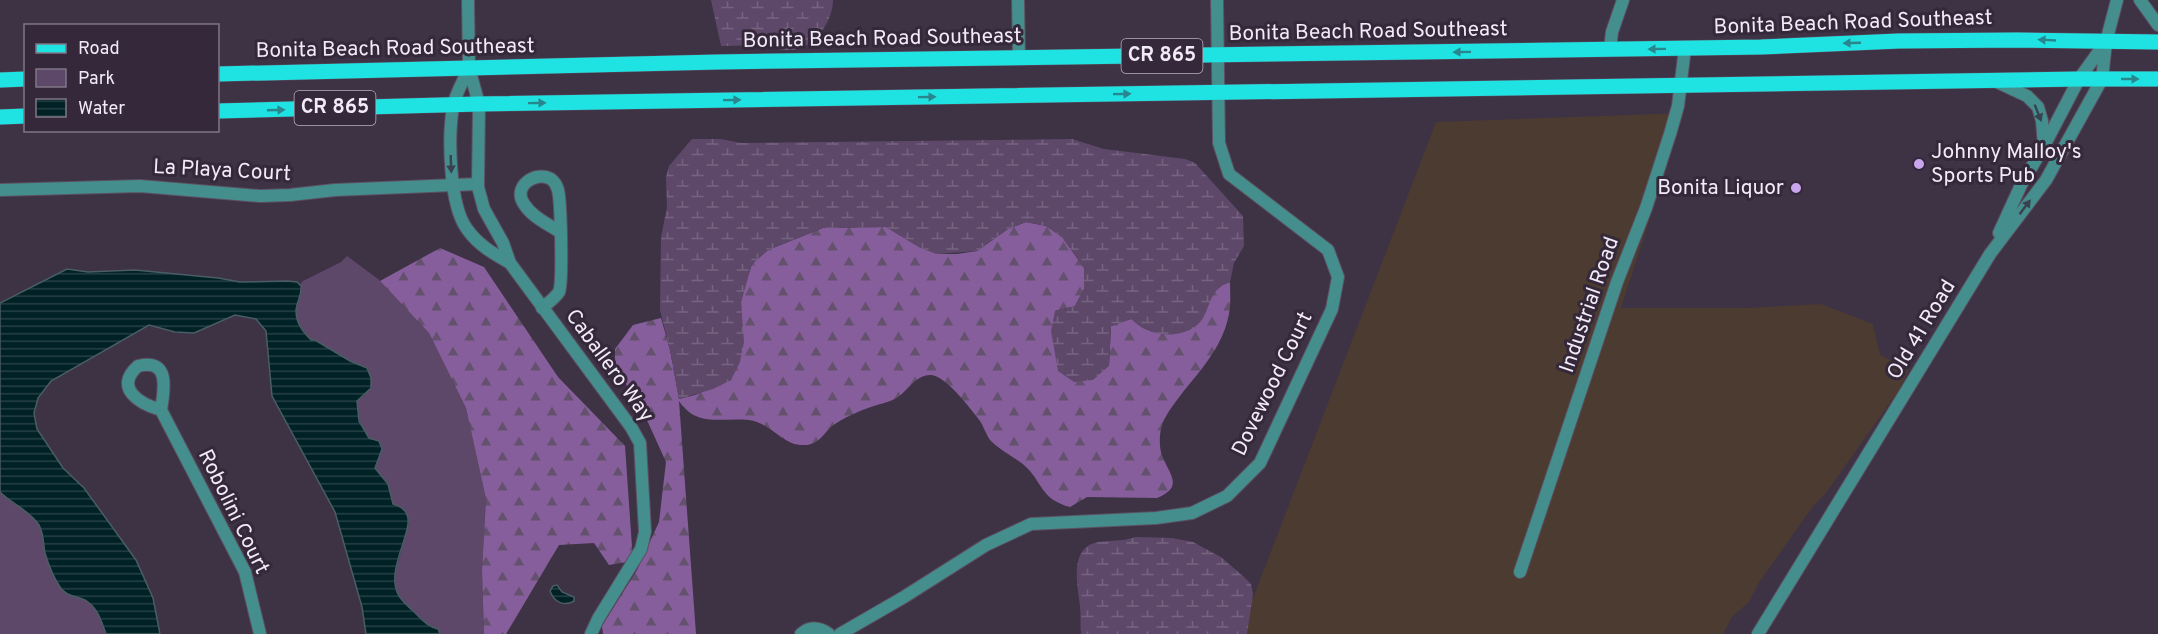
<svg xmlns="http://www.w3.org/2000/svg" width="2158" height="634" viewBox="0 0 2158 634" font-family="Overpass,sans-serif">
<defs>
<pattern id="forest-firs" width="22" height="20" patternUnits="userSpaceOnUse" patternTransform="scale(1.5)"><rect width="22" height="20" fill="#865e9b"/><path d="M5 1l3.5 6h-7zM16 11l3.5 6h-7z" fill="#64516e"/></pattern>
<pattern id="wetland-marsh" width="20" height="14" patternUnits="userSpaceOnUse" patternTransform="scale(1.5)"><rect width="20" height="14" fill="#5e486a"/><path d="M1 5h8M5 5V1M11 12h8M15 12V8" fill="none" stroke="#766380"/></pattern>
<pattern id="water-rules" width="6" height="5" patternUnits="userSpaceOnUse" patternTransform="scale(1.5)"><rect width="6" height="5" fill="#002126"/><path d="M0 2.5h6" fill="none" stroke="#264146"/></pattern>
</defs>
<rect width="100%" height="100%" fill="#3e3245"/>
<polygon fill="#4c3b31" points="1684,113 1621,308 1746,308 1821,304 1873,324 1880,355 1909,369 1899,390 1826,493 1813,506 1758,584 1749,602 1732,617 1723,634 1247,634 1250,606 1436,122"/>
<g fill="#5e486a">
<path d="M347,256L378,279L429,333L466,408L486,499L482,570L484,634H440L438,629C426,626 421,619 412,610C392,591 392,582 400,556C403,545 405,535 409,524L401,507L393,504L388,484L375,468L382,449C366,436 357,423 357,401L365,395L367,368L350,361L315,340H311C302,331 295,323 296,309C297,300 303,295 300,285L303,281L341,262Z"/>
<path d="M0,492C12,504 29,510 39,525C44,534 43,543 45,553C48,563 54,578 60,587C67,598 78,595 88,602C98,609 102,623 106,634H0Z"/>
</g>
<g fill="url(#forest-firs)">
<path d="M1026,222L1046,226L1062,237L1084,268V289L1075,306L1055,311L1109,366L1111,326L1131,319C1164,342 1169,334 1202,319C1208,302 1212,288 1230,282C1230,292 1231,304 1229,314C1221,357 1186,382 1165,418C1159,428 1158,448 1163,458C1171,476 1183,487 1157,498L1087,497L1070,507C1040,499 1043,482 1024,465C1014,457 1000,450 991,441C986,435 984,427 980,421C971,409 946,376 931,375C917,374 908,390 898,397C889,403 878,404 868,408C857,412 844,418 835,424C824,431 821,444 806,445C783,447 772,423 749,420C722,417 697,428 679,401L696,634H603L602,626L637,570L659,522L666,462L636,396L615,372V349L633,325L661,318L670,350L679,399L695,395L731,380L742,322L741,302L746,282L752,264L768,250L823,228L886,227L919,247L937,254H957L977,251L1008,229Z"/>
<polygon points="440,248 484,267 558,377 625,446 633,561 609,565 594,543 559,545 506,634 484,634 482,570 486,499 466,408 429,333 380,281"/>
</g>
<g fill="url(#wetland-marsh)">
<path d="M711,0H833C833,21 814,49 792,50C779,50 766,47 754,46C743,45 732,46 721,46Z"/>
<path d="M692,139H721L741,143L1072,139L1104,149L1185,159L1195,163L1243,216L1244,246L1234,263L1230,282C1210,289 1212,302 1203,318C1192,336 1165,338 1147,330C1141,328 1136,323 1131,319L1111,326L1109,366L1093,380L1074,382L1058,371L1051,331L1055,311L1075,306L1084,289V268L1062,237L1046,226L1026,222L1008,229L977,251L937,254L919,247L886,227L823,228L768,250L752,264L741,302L744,342L740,362L731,380L713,389L679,399L670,350L660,310L661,237L667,207L666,177L669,166Z"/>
<path d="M1136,537L1172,538L1193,542L1221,557L1244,577L1251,584L1253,594L1247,634H1081C1080,625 1081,615 1080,606C1078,587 1069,551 1094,543C1106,540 1121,542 1136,537Z"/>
</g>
<g fill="url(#water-rules)" stroke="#495d64" stroke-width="1.5">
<path d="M67,269L88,272L135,270L218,278L240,282L288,281L297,282L301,286C302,295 297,301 296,310C296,323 302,331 311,340H315L350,361L367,368L371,378V388L357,401L359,421L369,438L379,441L382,449L375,468L388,484L393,504C398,506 405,508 407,515C414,529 387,568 397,592C400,600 406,604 412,610C421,618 426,626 438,629L440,634H366L362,607L335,512L272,396L266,331L256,319L235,315L194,333L175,332L149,325L51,381L38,398L34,413L37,429L63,468L84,488L136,560L153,598L160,634H106C102,623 98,609 88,602C78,595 67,598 60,587C54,578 48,563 45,553C43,543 44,534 39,525C29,510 12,504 0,492V303Z"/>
<path d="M557,585L562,592L574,597V601C564,607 554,602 550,591L553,586Z"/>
</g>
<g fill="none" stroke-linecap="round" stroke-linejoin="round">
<defs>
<g id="minor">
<polyline points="468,0 469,68"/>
<polyline points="1018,0 1019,58"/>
<polyline points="1610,49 1612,32 1623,0"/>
<polyline points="0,190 140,186 260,196 290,195 335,190 478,184"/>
<path d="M510,263C494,254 478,245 467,229C449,205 448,136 453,107C455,94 464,80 469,68L479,104L478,187L484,209L503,243L510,263L631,427L640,443L645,532L641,549L598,619L591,634"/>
<path d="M542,308C548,303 555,298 559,292C563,283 561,202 558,190C557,186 555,182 551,179C535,170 512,187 524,204C532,217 548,224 560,232"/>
<path d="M161,410C140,404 113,388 138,366C171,358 164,390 161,410L245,572L260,634"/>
<polyline points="1520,572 1617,282 1646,208 1670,134 1678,106 1685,48"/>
<path d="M801,634C810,626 820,627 829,634"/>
<polyline points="840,634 904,597 986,545 1031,524 1156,518 1192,513 1227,496 1260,463 1332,309 1338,277 1328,250 1229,174 1219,143 1217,0"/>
</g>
<g id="tertiary">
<polyline points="2140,0 2158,25"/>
<polyline points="1997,82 2027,96 2038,107 2042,121 2044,146 2021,185 1999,233"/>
<polyline points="2044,146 2079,79 2105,43"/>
<polyline points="1758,634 1990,254 2046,180 2102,79 2106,42 2117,0"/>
</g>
<g id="primary">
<polyline points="218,74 718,62 1761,47 1899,41 2017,40 2158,42"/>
<polyline points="0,80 26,79"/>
<polyline points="218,111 479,104 2079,79 2158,79"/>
<polyline points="0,117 26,116"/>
</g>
</defs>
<use href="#minor" stroke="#5b4f61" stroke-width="14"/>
<use href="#tertiary" stroke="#5b4f61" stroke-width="14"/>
<use href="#primary" stroke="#5b4f61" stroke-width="16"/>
<use href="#minor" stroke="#448e8d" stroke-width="12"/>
<use href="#tertiary" stroke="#448e8d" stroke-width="12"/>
<use href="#primary" stroke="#1fe3e2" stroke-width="15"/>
</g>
<defs><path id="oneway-solid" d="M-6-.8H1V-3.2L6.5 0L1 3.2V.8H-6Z" transform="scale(1.5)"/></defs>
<g fill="#2a868e">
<use href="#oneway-solid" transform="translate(2047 40) rotate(-177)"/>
<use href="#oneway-solid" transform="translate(1852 43) rotate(178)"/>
<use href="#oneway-solid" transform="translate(1657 49) rotate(179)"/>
<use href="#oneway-solid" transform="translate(1462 52) rotate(179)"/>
<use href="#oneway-solid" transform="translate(2130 79)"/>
<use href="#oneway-solid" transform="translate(1122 94) rotate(-1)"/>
<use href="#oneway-solid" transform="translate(927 97) rotate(-1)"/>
<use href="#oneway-solid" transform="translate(732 100) rotate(-1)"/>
<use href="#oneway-solid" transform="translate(537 103) rotate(-1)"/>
<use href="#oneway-solid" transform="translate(276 110) rotate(-2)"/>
</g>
<g fill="#38424f">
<use href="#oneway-solid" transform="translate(2038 113) rotate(68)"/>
<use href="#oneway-solid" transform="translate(451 164) rotate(88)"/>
<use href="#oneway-solid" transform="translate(2025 207) rotate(-53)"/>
</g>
<g fill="#c9a5ee" stroke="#34283a" stroke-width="2">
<circle cx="1919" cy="164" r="6"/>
<circle cx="1796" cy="188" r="6"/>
</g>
<g text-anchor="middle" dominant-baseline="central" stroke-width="6" stroke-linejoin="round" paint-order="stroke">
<g fill="#34283a" stroke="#b9b0be" stroke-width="1.5">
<rect x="1121.5" y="39" width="81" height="34" rx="4.5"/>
<rect x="294.5" y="91" width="81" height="34" rx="4.5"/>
</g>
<g font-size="20" font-weight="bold" fill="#f2eaf6">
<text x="1162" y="56">CR 865</text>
<text x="335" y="108">CR 865</text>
</g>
<g font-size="21" fill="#f2eaf6" stroke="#34283a">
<text transform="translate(1853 23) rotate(-2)">Bonita Beach Road Southeast</text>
<text transform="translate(1368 32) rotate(-1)">Bonita Beach Road Southeast</text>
<text transform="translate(882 39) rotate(-1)">Bonita Beach Road Southeast</text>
<text transform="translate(395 49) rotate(-1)">Bonita Beach Road Southeast</text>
<text transform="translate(222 171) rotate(3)">La Playa Court</text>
<text transform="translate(1590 305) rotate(-71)">Industrial Road</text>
<text transform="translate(1922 330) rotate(-59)">Old 41 Road</text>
<text transform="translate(609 366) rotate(54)">Caballero Way</text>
<text transform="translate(1273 384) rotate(-64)">Dovewood Court</text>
<text transform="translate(233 512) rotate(64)">Robolini Court</text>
</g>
<g font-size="21" fill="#f2eaf6" stroke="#34283a" text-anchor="start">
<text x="1931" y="152">Johnny Malloy's<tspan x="1931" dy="24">Sports Pub</tspan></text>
<text x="1784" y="188" text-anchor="end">Bonita Liquor</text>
</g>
</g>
<rect x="24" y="24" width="195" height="108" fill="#34283a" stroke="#807685" stroke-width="1.5"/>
<rect x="36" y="44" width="30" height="9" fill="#1fe3e2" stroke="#807685" stroke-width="1.5"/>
<text x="78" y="54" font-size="18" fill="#f2eaf6">Road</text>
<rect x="36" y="69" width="30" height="18" fill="#5e486a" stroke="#807685" stroke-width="1.5"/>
<text x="78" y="84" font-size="18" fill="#f2eaf6">Park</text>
<rect x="36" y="99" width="30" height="18" fill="url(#water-rules)" stroke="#807685" stroke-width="1.5"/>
<text x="78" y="114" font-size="18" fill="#f2eaf6">Water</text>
</svg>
